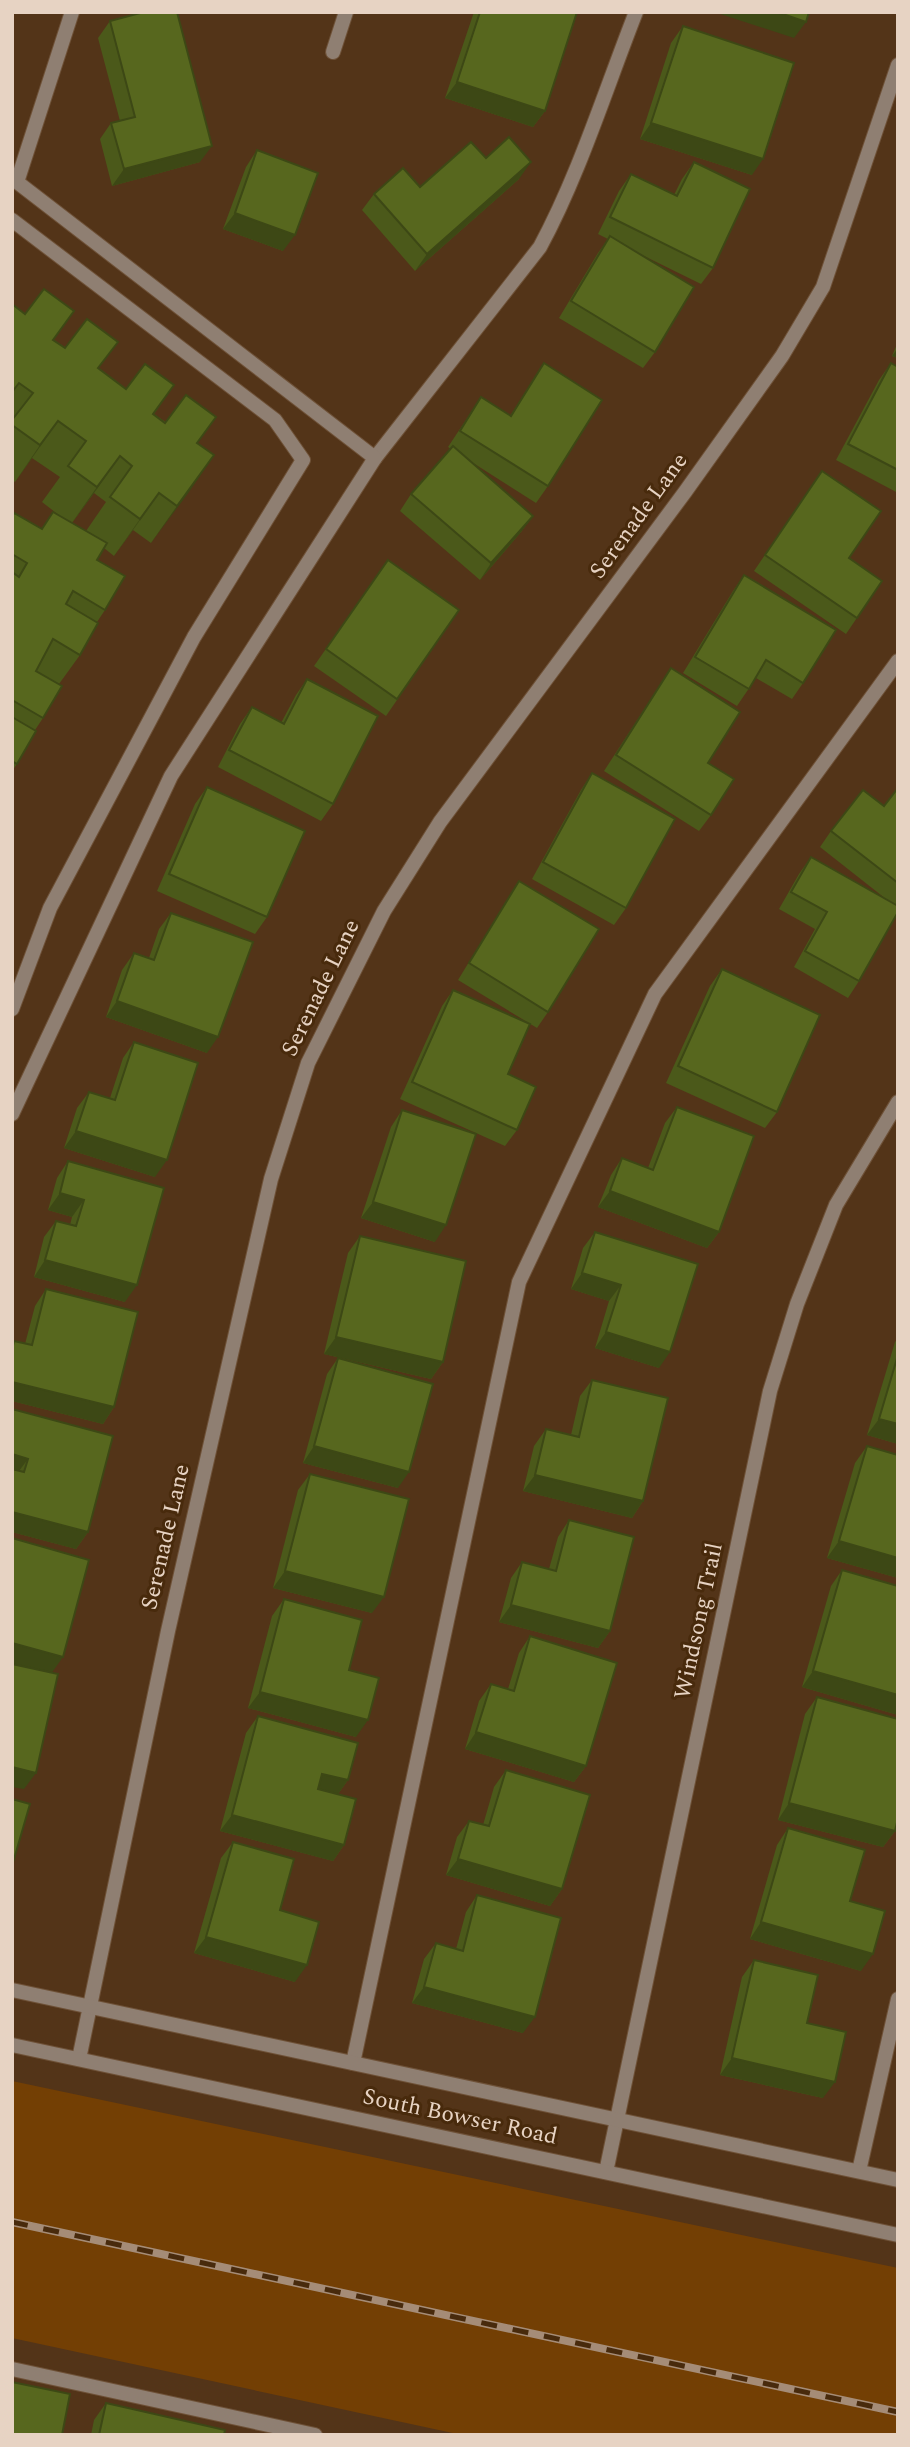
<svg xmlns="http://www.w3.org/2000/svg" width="910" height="2447" viewBox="0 0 910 2447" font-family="Spectral,serif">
<rect width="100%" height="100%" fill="#533418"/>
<polygon fill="#733f04" points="12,2081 898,2268 898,2435 462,2435 12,2338"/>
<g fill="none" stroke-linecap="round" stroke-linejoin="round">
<defs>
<g id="service">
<polyline points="12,220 275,420 303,460 194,637 50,908 12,1009"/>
<path d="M375,458L540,247C579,175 606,88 636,12"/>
<polyline points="12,1114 171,776 375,458 17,182 72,12"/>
<polyline points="353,2063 519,1282 655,994 898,661"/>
<polyline points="859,2171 898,1999"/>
<polyline points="12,2369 315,2435"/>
</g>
<g id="minor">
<polyline points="333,52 346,12"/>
<polyline points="79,2059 168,1631 271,1179 308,1063 384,911 440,822 685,492 782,356 823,287 898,65"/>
<polyline points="606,2172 770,1391 797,1304 836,1205 898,1102"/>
</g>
<g id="tertiary">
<polyline points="12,1990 898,2180"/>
<polyline points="12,2045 898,2235"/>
</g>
</defs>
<use href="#service" stroke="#6e5137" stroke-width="16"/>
<use href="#minor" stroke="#6e5137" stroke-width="16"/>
<use href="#tertiary" stroke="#6e5137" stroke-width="16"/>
<use href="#service" stroke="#8f7f72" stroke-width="14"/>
<use href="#minor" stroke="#8f7f72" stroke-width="14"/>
<use href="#tertiary" stroke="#8f7f72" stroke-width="14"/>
<defs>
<polyline id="rail" points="12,2222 898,2412"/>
</defs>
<use href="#rail" stroke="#a58c77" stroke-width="8"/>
<use href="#rail" stroke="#482a0c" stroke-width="5" stroke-dasharray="16" stroke-linecap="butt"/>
</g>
<g fill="#4b591a" fill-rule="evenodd">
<polygon points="474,12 577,12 545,111 533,127 445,98"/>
<polygon points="110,21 200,162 112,186 100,139 111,123 120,121 98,38"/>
<polygon points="683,26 752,175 640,139 671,43"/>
<polygon points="257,150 283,251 223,229 246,167"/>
<polygon points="486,158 519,179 415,271 362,210 374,194 420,187"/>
<polygon points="694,162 713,268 701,284 640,254 655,352 643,368 559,318 598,253 608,239 598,234 619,191 631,174 674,195 682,179"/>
<path d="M12,304L54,340L99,369L126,389L174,385L154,414L214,455L151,543L133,530L114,556L104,548L97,560L105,610L97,622L80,655L59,684L43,718L35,730L17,764L12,771V516L41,529L53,512L64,519L42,502L60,477L32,458L15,482L12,480ZM94,493L106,502L86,531L72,523Z"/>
<polygon points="898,342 898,358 892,356"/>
<polygon points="544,363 548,486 536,503 470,461 533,516 521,532 480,580 400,511 411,494 451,449 448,447 481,397 510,416"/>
<polygon points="891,363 898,367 898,493 836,460 879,380"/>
<polygon points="822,471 849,558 882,581 846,634 754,571"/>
<polygon points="388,560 459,610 386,716 314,666"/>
<polygon points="744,575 803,683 792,699 756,678 737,706 683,673 733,591"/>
<polygon points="671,668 711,815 699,831 604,771"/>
<polygon points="307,679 333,804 321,821 218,767 240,724 252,707 281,723 296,695"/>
<polygon points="592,773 626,908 614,925 532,879 581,790"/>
<polygon points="207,787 267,917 255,934 157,891 195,804"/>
<polygon points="898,788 898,912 859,981 848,998 794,967 815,929 779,909 799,874 811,857 886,899 820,847 831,831 884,806"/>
<polygon points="519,881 548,1012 537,1028 458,980 508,898"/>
<polygon points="171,913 207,1053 106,1017 122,970 134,953 149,958 159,929"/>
<polygon points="722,969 777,1112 765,1128 666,1083 710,986"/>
<polygon points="453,990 517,1130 505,1146 400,1099 442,1006"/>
<polygon points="134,1042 155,1177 64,1148 77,1108 89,1092 110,1098 123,1058"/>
<polygon points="677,1107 719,1232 707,1248 598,1207 611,1175 622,1158 648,1168 665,1123"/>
<polygon points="402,1110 435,1242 361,1218 391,1127"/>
<polygon points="68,1161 125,1302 34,1277 44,1237 56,1221 70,1225 72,1217 48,1210 57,1178"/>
<polygon points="595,1232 659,1368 595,1348 609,1301 571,1289 583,1248"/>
<polygon points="360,1236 443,1362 431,1379 324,1354 348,1253"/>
<polygon points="46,1289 114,1407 103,1424 12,1401 12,1344 14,1341 25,1344 35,1306"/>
<polygon points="898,1338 898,1444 867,1435 895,1342"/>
<polygon points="338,1358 398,1488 303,1463 327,1374"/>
<polygon points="592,1380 643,1501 632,1518 523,1491 534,1446 546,1429 571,1435 580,1396"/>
<polygon points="12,1409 88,1532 76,1549 12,1532"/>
<polygon points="867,1446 898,1578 827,1558 855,1463"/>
<polygon points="310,1474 372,1613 273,1588 298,1490"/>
<polygon points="569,1520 610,1631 598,1648 499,1622 511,1578 522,1562 549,1569 558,1537"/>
<polygon points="842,1570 898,1586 898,1715 802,1687 831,1586"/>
<polygon points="284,1599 349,1670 356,1737 248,1708 272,1616"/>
<polygon points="530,1636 586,1766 574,1782 465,1749 479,1701 491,1684 508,1689 519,1653"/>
<polygon points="817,1697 895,1831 883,1847 778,1820 805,1714"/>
<polygon points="258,1716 348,1780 338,1794 344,1845 333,1861 220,1831 246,1733"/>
<polygon points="506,1770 562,1889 550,1906 446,1875 457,1837 469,1821 483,1825 494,1787"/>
<polygon points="788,1828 850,1901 861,1971 750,1939 777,1845"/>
<polygon points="233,1842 280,1910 295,1982 194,1953 221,1858"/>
<polygon points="477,1895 523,2033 412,2003 424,1959 436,1943 456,1949 466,1912"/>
<polygon points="754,1960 807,2023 823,2098 720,2075 742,1977"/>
<polygon points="106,2403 224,2435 91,2435 94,2420"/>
</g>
<g fill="#3d4815">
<polygon points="714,12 777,12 806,22 794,38"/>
<polygon points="457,82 545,111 533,127 445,98"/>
<polygon points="651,123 763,159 752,175 640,139"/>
<polygon points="212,146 200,162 112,186 124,169"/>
<polygon points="531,162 519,179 415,271 427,254"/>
<polygon points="235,213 295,235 283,251 223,229"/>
<polygon points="898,348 898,358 892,356"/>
<polygon points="58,421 32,458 15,482 40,445"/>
<polygon points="214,455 189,492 151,543 177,506"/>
<polygon points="120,456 94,493 71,524 97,487"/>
<polygon points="159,493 133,530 114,556 140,519"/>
<polygon points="533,516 521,532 480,580 491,563"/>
<polygon points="117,1001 218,1037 207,1053 106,1017"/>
<polygon points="76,1131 167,1160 155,1177 64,1148"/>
<polygon points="610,1191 719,1232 707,1248 598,1207"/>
<polygon points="60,1193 84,1200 72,1217 48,1210"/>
<polygon points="373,1202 446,1225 435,1242 361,1218"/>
<polygon points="45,1260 137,1285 125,1302 34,1277"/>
<polygon points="582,1273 621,1285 609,1301 571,1289"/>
<polygon points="606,1332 670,1352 659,1368 595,1348"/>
<polygon points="336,1337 443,1362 431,1379 324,1354"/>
<polygon points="12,1382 114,1407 103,1424 12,1401"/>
<polygon points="879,1419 898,1424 898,1444 867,1435"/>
<polygon points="314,1446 409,1472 398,1488 303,1463"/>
<polygon points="12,1454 28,1459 16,1475 12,1474"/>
<polygon points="535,1475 643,1501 632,1518 523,1491"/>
<polygon points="12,1512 88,1532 76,1549 12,1532"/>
<polygon points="839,1541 898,1558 898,1578 827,1558"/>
<polygon points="285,1571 384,1597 372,1613 273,1588"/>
<polygon points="511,1605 610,1631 598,1648 499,1622"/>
<polygon points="12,1643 63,1657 51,1674 12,1663"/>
<polygon points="813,1671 898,1695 898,1715 802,1687"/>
<polygon points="260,1692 368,1720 356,1737 248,1708"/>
<polygon points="476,1732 586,1766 574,1782 465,1749"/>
<polygon points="12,1767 36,1773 24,1789 12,1787"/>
<polygon points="322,1774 348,1780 336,1797 310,1790"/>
<polygon points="789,1803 895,1831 883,1847 778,1820"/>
<polygon points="232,1815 344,1845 333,1861 220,1831"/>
<polygon points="458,1859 562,1889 550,1906 446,1875"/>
<polygon points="761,1922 873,1954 861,1971 750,1939"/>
<polygon points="206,1937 307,1965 295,1982 194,1953"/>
<polygon points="424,1987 535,2017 523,2033 412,2003"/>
<polygon points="732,2058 835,2082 823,2098 720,2075"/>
</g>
<g fill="#57671e" stroke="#3d4815" stroke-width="2">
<polygon points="144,12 177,12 212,146 124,169 111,123 135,117 110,21"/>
<polygon points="480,12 577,12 545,111 457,82"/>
<polygon points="777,12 809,12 806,22"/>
<polygon points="683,26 794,63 763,159 651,123"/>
<polygon points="509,137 531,162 427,254 374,194 403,168 420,187 471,142 486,158"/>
<polygon points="257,150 318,173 295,235 235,213"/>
<polygon points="694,162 750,189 713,268 610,217 631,174 677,196"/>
<polygon points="610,236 694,287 655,352 571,301"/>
<polygon points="44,289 74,311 53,340 65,348 87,319 118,342 98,368 126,389 145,364 174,385 153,414 165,423 186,395 216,417 197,443 214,455 177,506 159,493 140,519 110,497 132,466 120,456 97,487 68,466 86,441 58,421 40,445 12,425 12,420 33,393 19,383 12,392 12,304 25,314"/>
<polygon points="544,363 602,400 548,486 460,431 481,397 511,416"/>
<polygon points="891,363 898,367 898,470 848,444"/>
<polygon points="453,446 533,516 491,563 411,494"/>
<polygon points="822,471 881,511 849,558 882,581 857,618 765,555"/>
<polygon points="53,512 107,543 97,560 125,576 105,610 73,591 66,604 98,623 80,655 53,639 36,671 62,686 43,718 12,700 12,572 19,577 27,563 12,554 12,517 14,513 42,529"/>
<polygon points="388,560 459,610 397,699 326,649"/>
<polygon points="744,575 836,630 803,683 766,660 749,689 695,657"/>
<polygon points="671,668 740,712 708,763 734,779 711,815 616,755"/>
<polygon points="307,679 378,716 333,804 229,750 252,707 284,724"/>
<polygon points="12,717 36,731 17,764 12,761"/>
<polygon points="592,773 675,819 626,908 543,862"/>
<polygon points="207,787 305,831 267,917 169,874"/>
<polygon points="898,788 898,883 831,831 863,790 884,806"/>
<polygon points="811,857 898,906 898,912 859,981 805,951 827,912 791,892"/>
<polygon points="519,881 599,929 548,1012 469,963"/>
<polygon points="171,913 253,942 218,1037 117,1001 134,953 154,960"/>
<polygon points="722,969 820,1015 777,1112 678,1066"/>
<polygon points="453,990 530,1024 508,1074 536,1087 517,1130 412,1082"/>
<polygon points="134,1042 198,1063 167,1160 76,1131 89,1092 115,1100"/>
<polygon points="677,1107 754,1136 719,1232 610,1191 622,1158 653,1170"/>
<polygon points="402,1110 476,1134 446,1225 373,1202"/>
<polygon points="68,1161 164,1188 137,1285 45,1260 56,1221 76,1226 84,1200 60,1193"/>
<polygon points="595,1232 698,1264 670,1352 606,1332 621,1285 582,1273"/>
<polygon points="360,1236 466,1261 443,1362 336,1337"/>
<polygon points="46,1289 138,1312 114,1407 12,1382 12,1350 14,1341 32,1345"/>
<polygon points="898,1355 898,1424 879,1419"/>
<polygon points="338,1358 433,1384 409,1472 314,1446"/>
<polygon points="592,1380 668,1398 643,1501 535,1475 546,1429 579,1437"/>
<polygon points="12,1409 113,1436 88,1532 12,1512 12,1469 24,1472 28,1459 12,1454"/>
<polygon points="867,1446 898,1455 898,1558 839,1541"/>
<polygon points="310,1474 409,1499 384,1597 285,1571"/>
<polygon points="569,1520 634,1537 610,1631 511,1605 522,1562 556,1571"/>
<polygon points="12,1538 89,1560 63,1657 12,1643"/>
<polygon points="842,1570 898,1586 898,1695 813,1671"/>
<polygon points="284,1599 362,1620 349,1670 379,1678 368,1720 260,1692"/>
<polygon points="530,1636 617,1663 586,1766 476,1732 491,1684 514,1691"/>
<polygon points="12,1664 58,1674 36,1773 12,1767"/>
<polygon points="817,1697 898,1719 898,1818 895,1831 789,1803"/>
<polygon points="258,1716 358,1743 348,1780 322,1774 318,1789 356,1799 344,1845 232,1815"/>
<polygon points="506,1770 590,1795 562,1889 458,1859 469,1821 489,1826"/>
<polygon points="12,1799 30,1804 12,1866"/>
<polygon points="788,1828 865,1850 850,1901 885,1911 873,1954 761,1922"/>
<polygon points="233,1842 294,1859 280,1910 319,1922 307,1965 206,1937"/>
<polygon points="477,1895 561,1918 535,2017 424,1987 436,1943 463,1951"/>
<polygon points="754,1960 818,1975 807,2023 846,2032 835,2082 732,2058"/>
<polygon points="12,2382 70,2394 62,2435 12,2435"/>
<polygon points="106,2403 225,2430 224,2435 99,2435"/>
</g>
<g text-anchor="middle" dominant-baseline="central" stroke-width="6" stroke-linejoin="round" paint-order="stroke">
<g font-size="23" fill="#e7d3c3" stroke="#482a0c">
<text transform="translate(639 516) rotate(-54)">Serenade Lane</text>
<text transform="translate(321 988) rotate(-64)">Serenade Lane</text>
<text transform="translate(166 1537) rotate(-77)">Serenade Lane</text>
<text transform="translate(699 1621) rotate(-78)">Windsong Trail</text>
<text transform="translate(460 2117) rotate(12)">South Bowser Road</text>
</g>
</g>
<rect width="910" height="2447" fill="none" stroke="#e7d3c3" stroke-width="28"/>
</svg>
